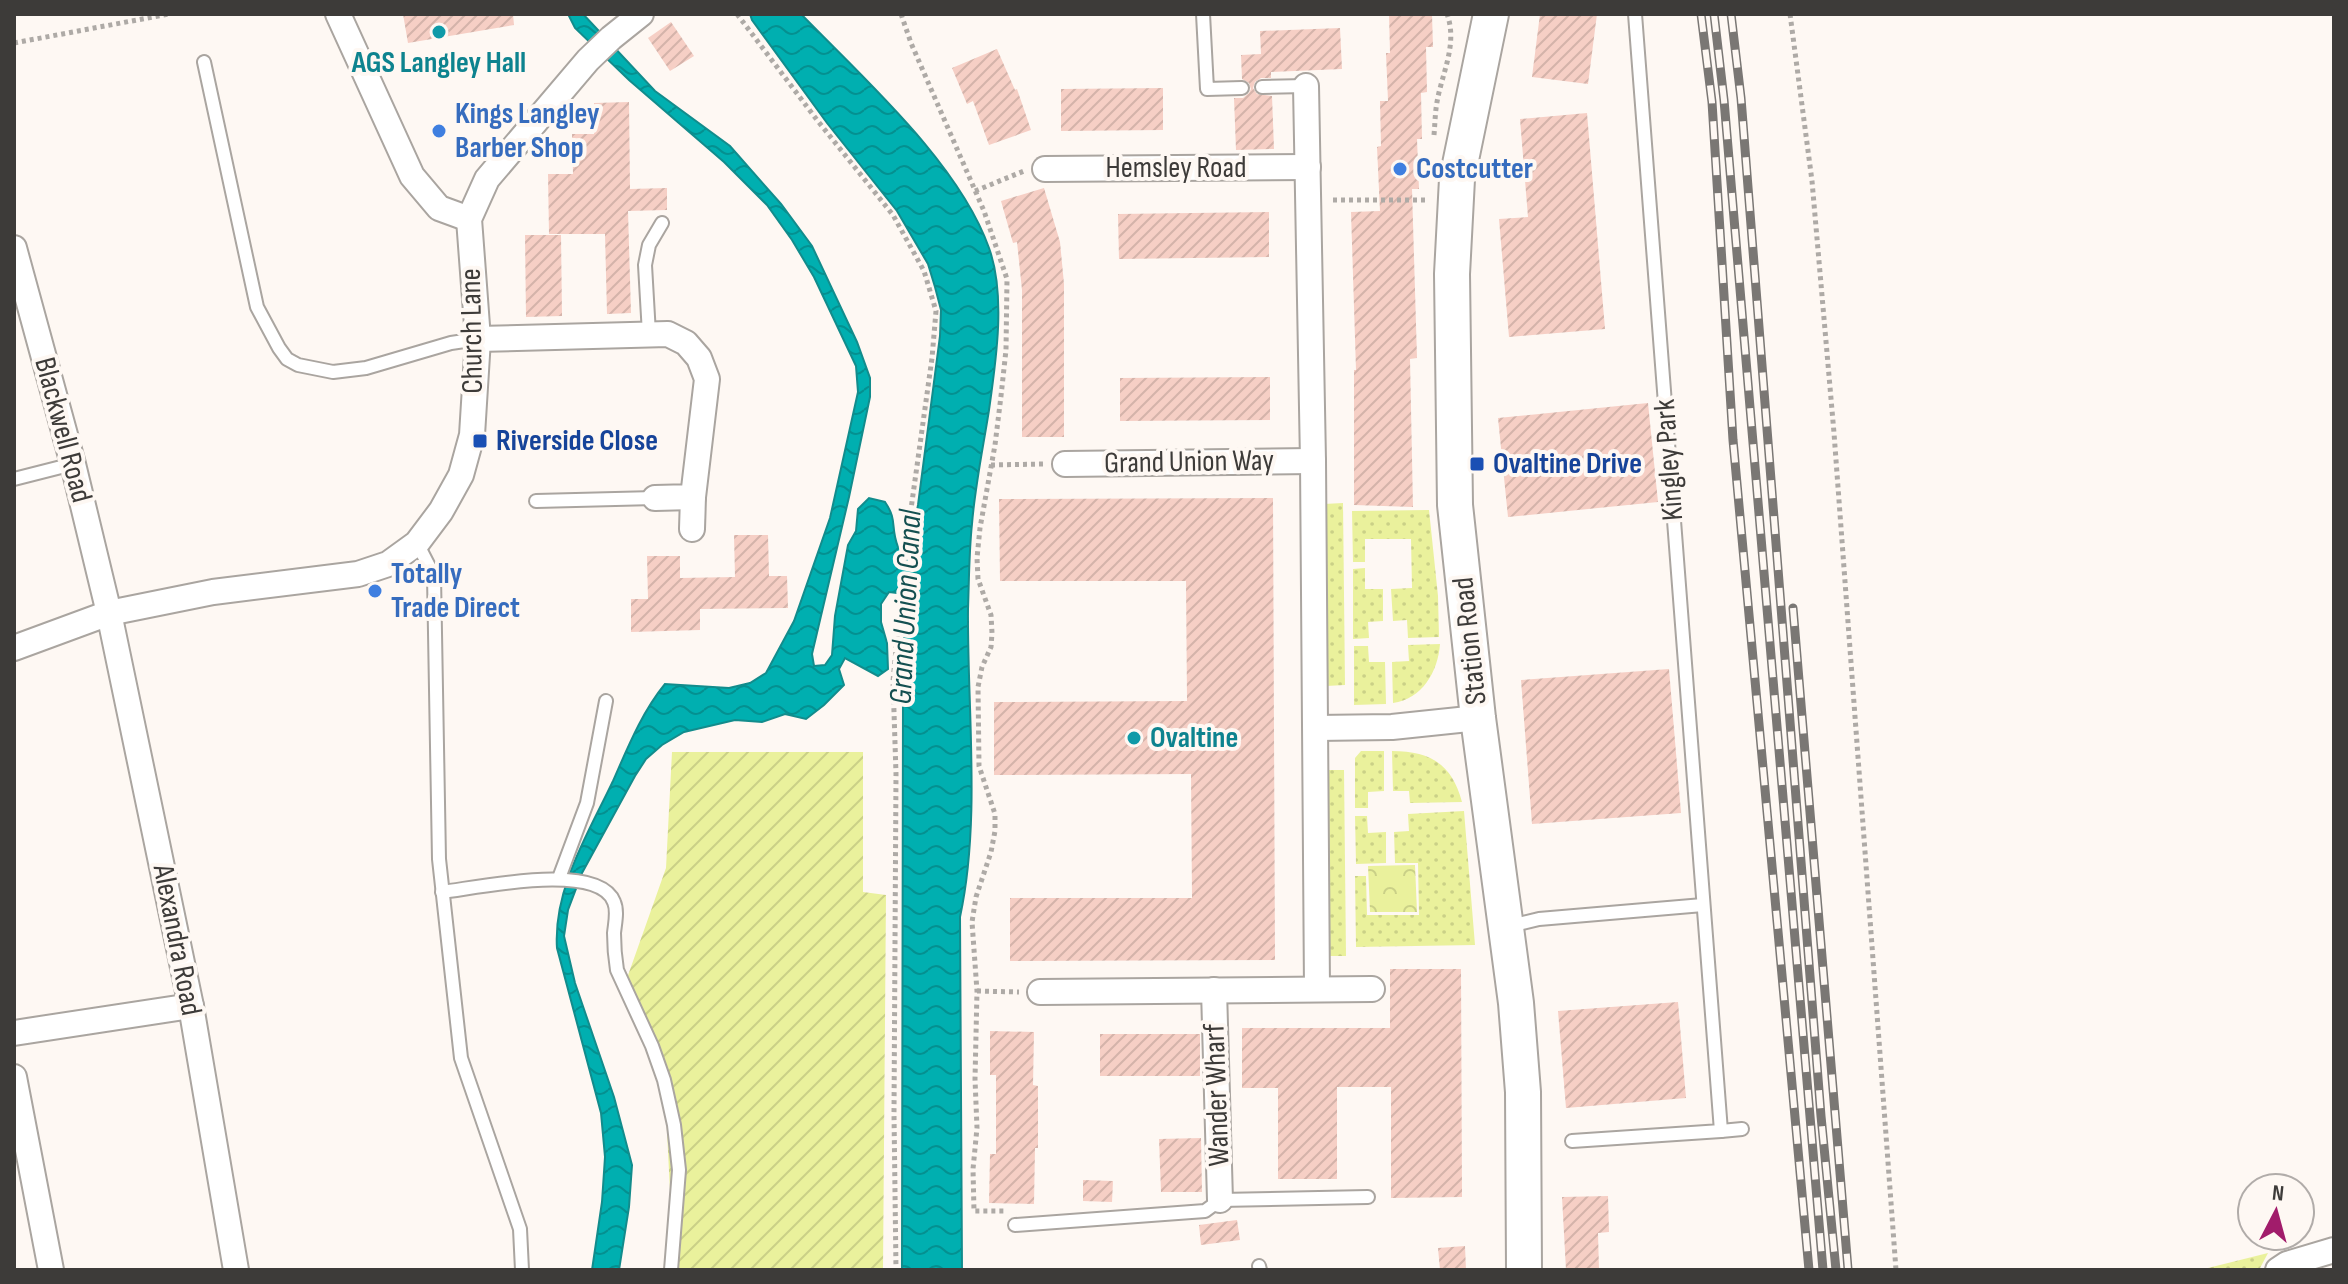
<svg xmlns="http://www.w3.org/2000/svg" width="2348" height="1284" viewBox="0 0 2348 1284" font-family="'Sofia Sans Condensed',sans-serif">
<defs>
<pattern id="grass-dots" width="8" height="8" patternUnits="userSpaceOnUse" patternTransform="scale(2)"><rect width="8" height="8" fill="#eaf19c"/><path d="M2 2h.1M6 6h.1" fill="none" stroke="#cad087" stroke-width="1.8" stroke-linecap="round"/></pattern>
<pattern id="park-crowns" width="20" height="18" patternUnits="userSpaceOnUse" patternTransform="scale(2)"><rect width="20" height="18" fill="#eaf19c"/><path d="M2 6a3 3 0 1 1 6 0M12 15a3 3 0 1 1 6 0" fill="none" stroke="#cad087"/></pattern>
<pattern id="garden-furrows" width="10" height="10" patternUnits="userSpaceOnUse" patternTransform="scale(2)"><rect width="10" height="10" fill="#eaf19c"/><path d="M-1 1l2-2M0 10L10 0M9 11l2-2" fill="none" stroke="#cad087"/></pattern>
<pattern id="water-waves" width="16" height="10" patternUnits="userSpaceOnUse" patternTransform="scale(2)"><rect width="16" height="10" fill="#00afb0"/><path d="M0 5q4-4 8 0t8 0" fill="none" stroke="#049090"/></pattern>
<pattern id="building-hatch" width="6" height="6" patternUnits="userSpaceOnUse" patternTransform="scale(2)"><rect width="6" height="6" fill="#f6cfc5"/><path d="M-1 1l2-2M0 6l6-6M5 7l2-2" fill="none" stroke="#d4b3aa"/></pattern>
</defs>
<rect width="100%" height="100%" fill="#fef8f3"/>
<g fill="url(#grass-dots)">
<polygon points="1343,503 1345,685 1326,686 1324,504"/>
<polygon points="1429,510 1438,596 1439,637 1408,638 1407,620 1393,621 1391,589 1412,588 1411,539 1365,539 1365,562 1353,562 1352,511"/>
<polygon points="1365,568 1365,589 1383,589 1383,621 1368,622 1369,638 1353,639 1353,569"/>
<path d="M1440,644C1438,672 1422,699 1393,703L1392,662L1409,661L1408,645Z"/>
<polygon points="1354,646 1368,646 1369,662 1385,662 1386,704 1354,705"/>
<polygon points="1361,751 1384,751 1384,791 1368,792 1368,808 1355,808 1355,758"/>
<path d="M1392,751C1430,751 1452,764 1462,802L1410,803L1409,791H1393Z"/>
<polygon points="1327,770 1344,770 1346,956 1329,956"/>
<polygon points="1464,811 1475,945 1356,947 1355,876 1366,876 1367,915 1419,915 1418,863 1395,863 1394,832 1409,831 1408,814"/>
<polygon points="1355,816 1367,816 1368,833 1386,832 1386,863 1356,864"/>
<polygon points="2268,1253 2259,1270 2200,1270"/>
</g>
<polygon fill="url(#park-crowns)" points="1415,865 1417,912 1370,912 1368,866"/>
<polygon fill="url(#garden-furrows)" points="672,752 863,752 863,892 886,895 883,1270 674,1270 665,1092 626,981 666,868"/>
<path fill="url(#water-waves)" stroke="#128c8c" stroke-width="2" d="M568,14H583L655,91L730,146L781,204L812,246L857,342L870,378V397L849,497L812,654L814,666L825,665L832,655L835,616L848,545L856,531L858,509L869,498L885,502C898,521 890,527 898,547L910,548L918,505L940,336L941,310L935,287L928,264L897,211L827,123L752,20L750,14H801C864,79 959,163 989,248C1006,295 996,361 989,410C983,448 975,486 972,524C969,552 969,581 968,609C967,708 981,820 960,917L962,1270H902L903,692L905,594L889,592L881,604V622L887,643L888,669L878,676L845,658L839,669L844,685L824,705L806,719L785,714L762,722L735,720L684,732L662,745L646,759L635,776L582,873L568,910L564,936L575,983L614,1097L632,1165L629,1207L619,1270H592L602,1202L605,1157L601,1113L557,948C553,889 589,832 613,781C628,747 642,712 665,684L729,688L750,683L766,673L794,621L830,518L858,392L856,366L814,277L792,240L767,205L724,162L629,80L575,28Z"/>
<g fill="url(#building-hatch)">
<polygon points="403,14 513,14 514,25 408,43"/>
<polygon points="1389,14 1432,14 1433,47 1426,47 1427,92 1421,93 1422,139 1417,139 1419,189 1412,189 1417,358 1410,359 1413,507 1354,505 1354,370 1356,370 1351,212 1380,211 1377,147 1381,146 1380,101 1388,101 1386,53 1390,53"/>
<polygon points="1540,14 1597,14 1588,84 1532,77"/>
<polygon points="671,22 694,56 670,71 648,38"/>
<polygon points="1340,28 1342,69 1271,72 1271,78 1261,78 1255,82 1253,88 1257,94 1272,96 1274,149 1236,150 1234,98 1243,98 1249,93 1251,89 1249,83 1242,79 1241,55 1261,54 1260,31"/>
<polygon points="997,49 1015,90 1017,89 1031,130 989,145 973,101 967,104 952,68"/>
<polygon points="1163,88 1163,130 1061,131 1061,89"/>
<polygon points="629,102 630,189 667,188 667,210 628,211 631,313 607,314 605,234 549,234 548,174 573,174 572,134 594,134 594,103"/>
<polygon points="1587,113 1605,329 1509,337 1499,219 1528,217 1520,119"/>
<polygon points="1044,188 1060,242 1064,284 1064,437 1022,437 1022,290 1017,242 1013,243 1001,201"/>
<polygon points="1269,212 1269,257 1119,259 1118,214"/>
<polygon points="525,235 561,235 562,316 526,317"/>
<polygon points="1270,377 1270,420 1120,421 1120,378"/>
<polygon points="1648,403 1658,502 1508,517 1498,418"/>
<polygon points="1273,498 1275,960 1010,961 1010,898 1192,898 1191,774 994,775 994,702 1187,701 1186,581 1000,581 999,499"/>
<polygon points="734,535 768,535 769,576 787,576 788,608 700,609 700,630 631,632 631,599 648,599 647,556 680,556 680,578 735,577"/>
<polygon points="1669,669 1681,813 1532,824 1521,680"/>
<polygon points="1390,969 1461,969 1462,1197 1391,1198 1391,1087 1337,1087 1337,1179 1278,1179 1278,1088 1242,1088 1242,1028 1390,1028"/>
<polygon points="1678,1002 1686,1098 1566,1108 1558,1011"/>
<polygon points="990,1031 1034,1032 1033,1085 1038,1086 1038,1148 1035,1148 1034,1204 989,1203 990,1154 996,1154 996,1075 990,1075"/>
<rect x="1100" y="1034" width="100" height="42"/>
<polygon points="1201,1138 1202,1192 1161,1192 1159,1139"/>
<polygon points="1083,1180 1113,1181 1112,1202 1083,1201"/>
<polygon points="1608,1196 1609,1232 1598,1233 1599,1270 1566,1270 1562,1197"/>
<polygon points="1237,1220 1240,1240 1201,1245 1199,1225"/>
<polygon points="1465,1246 1466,1270 1440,1270 1438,1248"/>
</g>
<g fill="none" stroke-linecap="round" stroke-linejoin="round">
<defs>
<g id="lane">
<polyline points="1203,14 1207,89 1242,88"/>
<polyline points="204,62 257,307 279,348 287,359 298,365 333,372 366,368 451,343 478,339"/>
<polyline points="1262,87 1306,86"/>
<polyline points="649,334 645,265 649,245 662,223"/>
<polyline points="14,479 73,464"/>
<polyline points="536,501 655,498"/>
<polyline points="417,543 434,576 439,859 461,1058 520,1229 522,1270"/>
<polyline points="559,878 587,803 606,701"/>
<path d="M442,892C477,888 598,861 614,902C618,911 615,923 614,933C614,946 615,958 617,970L652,1046L664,1080L674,1125L679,1170L671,1270"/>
<polyline points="1510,926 1539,919 1703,905"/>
<polyline points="1721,1131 1742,1129"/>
<polyline points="1572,1141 1721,1131 1635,14"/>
<polyline points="1015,1225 1205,1211 1220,1200 1368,1197"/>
<polyline points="1259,1266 1260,1270"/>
</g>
<g id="street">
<polyline points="338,14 412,176 439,208 469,219"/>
<polyline points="1306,86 1313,461 1317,989"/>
<polyline points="1045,169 1308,167"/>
<polyline points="14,248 73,464 109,613 191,1006 236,1270"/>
<polyline points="478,339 668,334 686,343 699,358 707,379 693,497 655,498"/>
<polyline points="1065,464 1313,461"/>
<polyline points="692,529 693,497"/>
<polyline points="14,648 109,613 213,592 358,574 388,564 417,543 441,511 461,475 472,435 478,339 469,219 487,179 588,60 611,38 641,14"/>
<polyline points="1316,728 1392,727 1478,718"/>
<polyline points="1214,990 1220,1200"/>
<polyline points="1040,992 1372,989"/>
<polyline points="14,1033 191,1006"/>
<polyline points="14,1077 51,1270"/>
<polyline points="2278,1270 2287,1264 2334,1250"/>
</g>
<polyline id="secondary" points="1491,14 1457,179 1452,274 1455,505 1478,718 1516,1003 1523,1092 1524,1270"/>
</defs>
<use href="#lane" stroke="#aaa5a0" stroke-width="16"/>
<use href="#street" stroke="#aaa5a0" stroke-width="28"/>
<use href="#secondary" stroke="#aaa5a0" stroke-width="38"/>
<g stroke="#aeaaa6" stroke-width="5" stroke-dasharray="4 4" stroke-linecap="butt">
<polyline points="737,14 817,120 893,215 924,271 936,311 932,358 906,545 893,681 896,774 894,1114 896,1270"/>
<polyline points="901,14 911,43 984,211 1007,279 1006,350 1001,396 995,445 980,528 977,558 978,579 991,615 992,633 991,647 982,667 978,687 979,766 995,814 995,831 991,852 976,897 972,922 977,991 975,1079 977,1128 973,1169 974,1211 1006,1211"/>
<polyline points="1790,14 1812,181 1834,433 1896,1270"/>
<polyline points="14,43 169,14"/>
<path d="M1434,135C1435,124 1435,113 1437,102C1442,73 1458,44 1447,14"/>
<polyline points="975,191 1024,171"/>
<polyline points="1333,200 1427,200"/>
<polyline points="991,465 1044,464"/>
<polyline points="977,991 1019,992"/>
</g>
<use href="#lane" stroke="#fff" stroke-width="12"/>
<use href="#street" stroke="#fff" stroke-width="24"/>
<use href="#secondary" stroke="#fff" stroke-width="34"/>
<defs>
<g id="rail">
<polyline points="1701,14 1712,102 1733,440 1809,1270"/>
<polyline points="1714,14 1724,100 1823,1270"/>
<polyline points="1731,14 1741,98 1821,1116 1836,1270"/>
<polyline points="1793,608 1848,1269"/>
</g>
</defs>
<use href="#rail" stroke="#7a7774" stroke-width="9"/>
<use href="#rail" stroke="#fef8f3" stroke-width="6" stroke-dasharray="18" stroke-linecap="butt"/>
</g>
<g fill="#0f9aa8" stroke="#fef8f3" stroke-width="3">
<circle cx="439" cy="32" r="8"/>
<circle cx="1134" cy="738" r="8"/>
</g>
<g fill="#3f7fe0" stroke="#fef8f3" stroke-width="3">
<circle cx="439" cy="131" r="8"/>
<circle cx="1400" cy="169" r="8"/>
<circle cx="375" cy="591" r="8"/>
</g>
<g fill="#1a4fb4" stroke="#fef8f3" stroke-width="3">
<rect x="472" y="433" width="16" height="16" rx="4"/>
<rect x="1469" y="456" width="16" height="16" rx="4"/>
</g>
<g text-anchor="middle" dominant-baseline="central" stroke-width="8" stroke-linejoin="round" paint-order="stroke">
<g font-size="30" font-weight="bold" fill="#0d838f" stroke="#fef8f3">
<text x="439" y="63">AGS Langley Hall</text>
<text x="1150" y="738" text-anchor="start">Ovaltine</text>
</g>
<g font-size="30" font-weight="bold" fill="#366cbe" stroke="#fef8f3" text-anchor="start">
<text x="455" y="114">Kings Langley<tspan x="455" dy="34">Barber Shop</tspan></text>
<text x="1416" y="169">Costcutter</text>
<text x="391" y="574">Totally<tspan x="391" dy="34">Trade Direct</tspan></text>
</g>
<g font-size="30" fill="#3d3b39" stroke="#fef8f3">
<text x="1176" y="168">Hemsley Road</text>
<text transform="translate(472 331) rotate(-91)">Church Lane</text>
<text transform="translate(63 430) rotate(75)">Blackwell Road</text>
<text transform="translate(1669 460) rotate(-94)">Kingley Park</text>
<text transform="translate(1189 462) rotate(-1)">Grand Union Way</text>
<text transform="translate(1470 641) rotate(-96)">Station Road</text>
<text transform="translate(177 940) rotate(79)">Alexandra Road</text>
<text transform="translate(1217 1095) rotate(-92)">Wander Wharf</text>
</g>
<g font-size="30" font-weight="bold" fill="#164399" stroke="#fef8f3" text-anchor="start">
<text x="496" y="441">Riverside Close</text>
<text x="1493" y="464">Ovaltine Drive</text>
</g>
<g font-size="32" font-style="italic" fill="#144f50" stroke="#fef8f3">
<text transform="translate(906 607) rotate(-87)">Grand Union Canal</text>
</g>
</g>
<rect width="2348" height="1284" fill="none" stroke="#3d3b39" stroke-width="32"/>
<g transform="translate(2276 1212) rotate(6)"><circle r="38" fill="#fef8f3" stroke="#b1aca9" stroke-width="2"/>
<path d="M0-6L14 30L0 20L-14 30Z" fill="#a11c6b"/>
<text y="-12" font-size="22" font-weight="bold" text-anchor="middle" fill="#3d3b39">N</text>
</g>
</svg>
